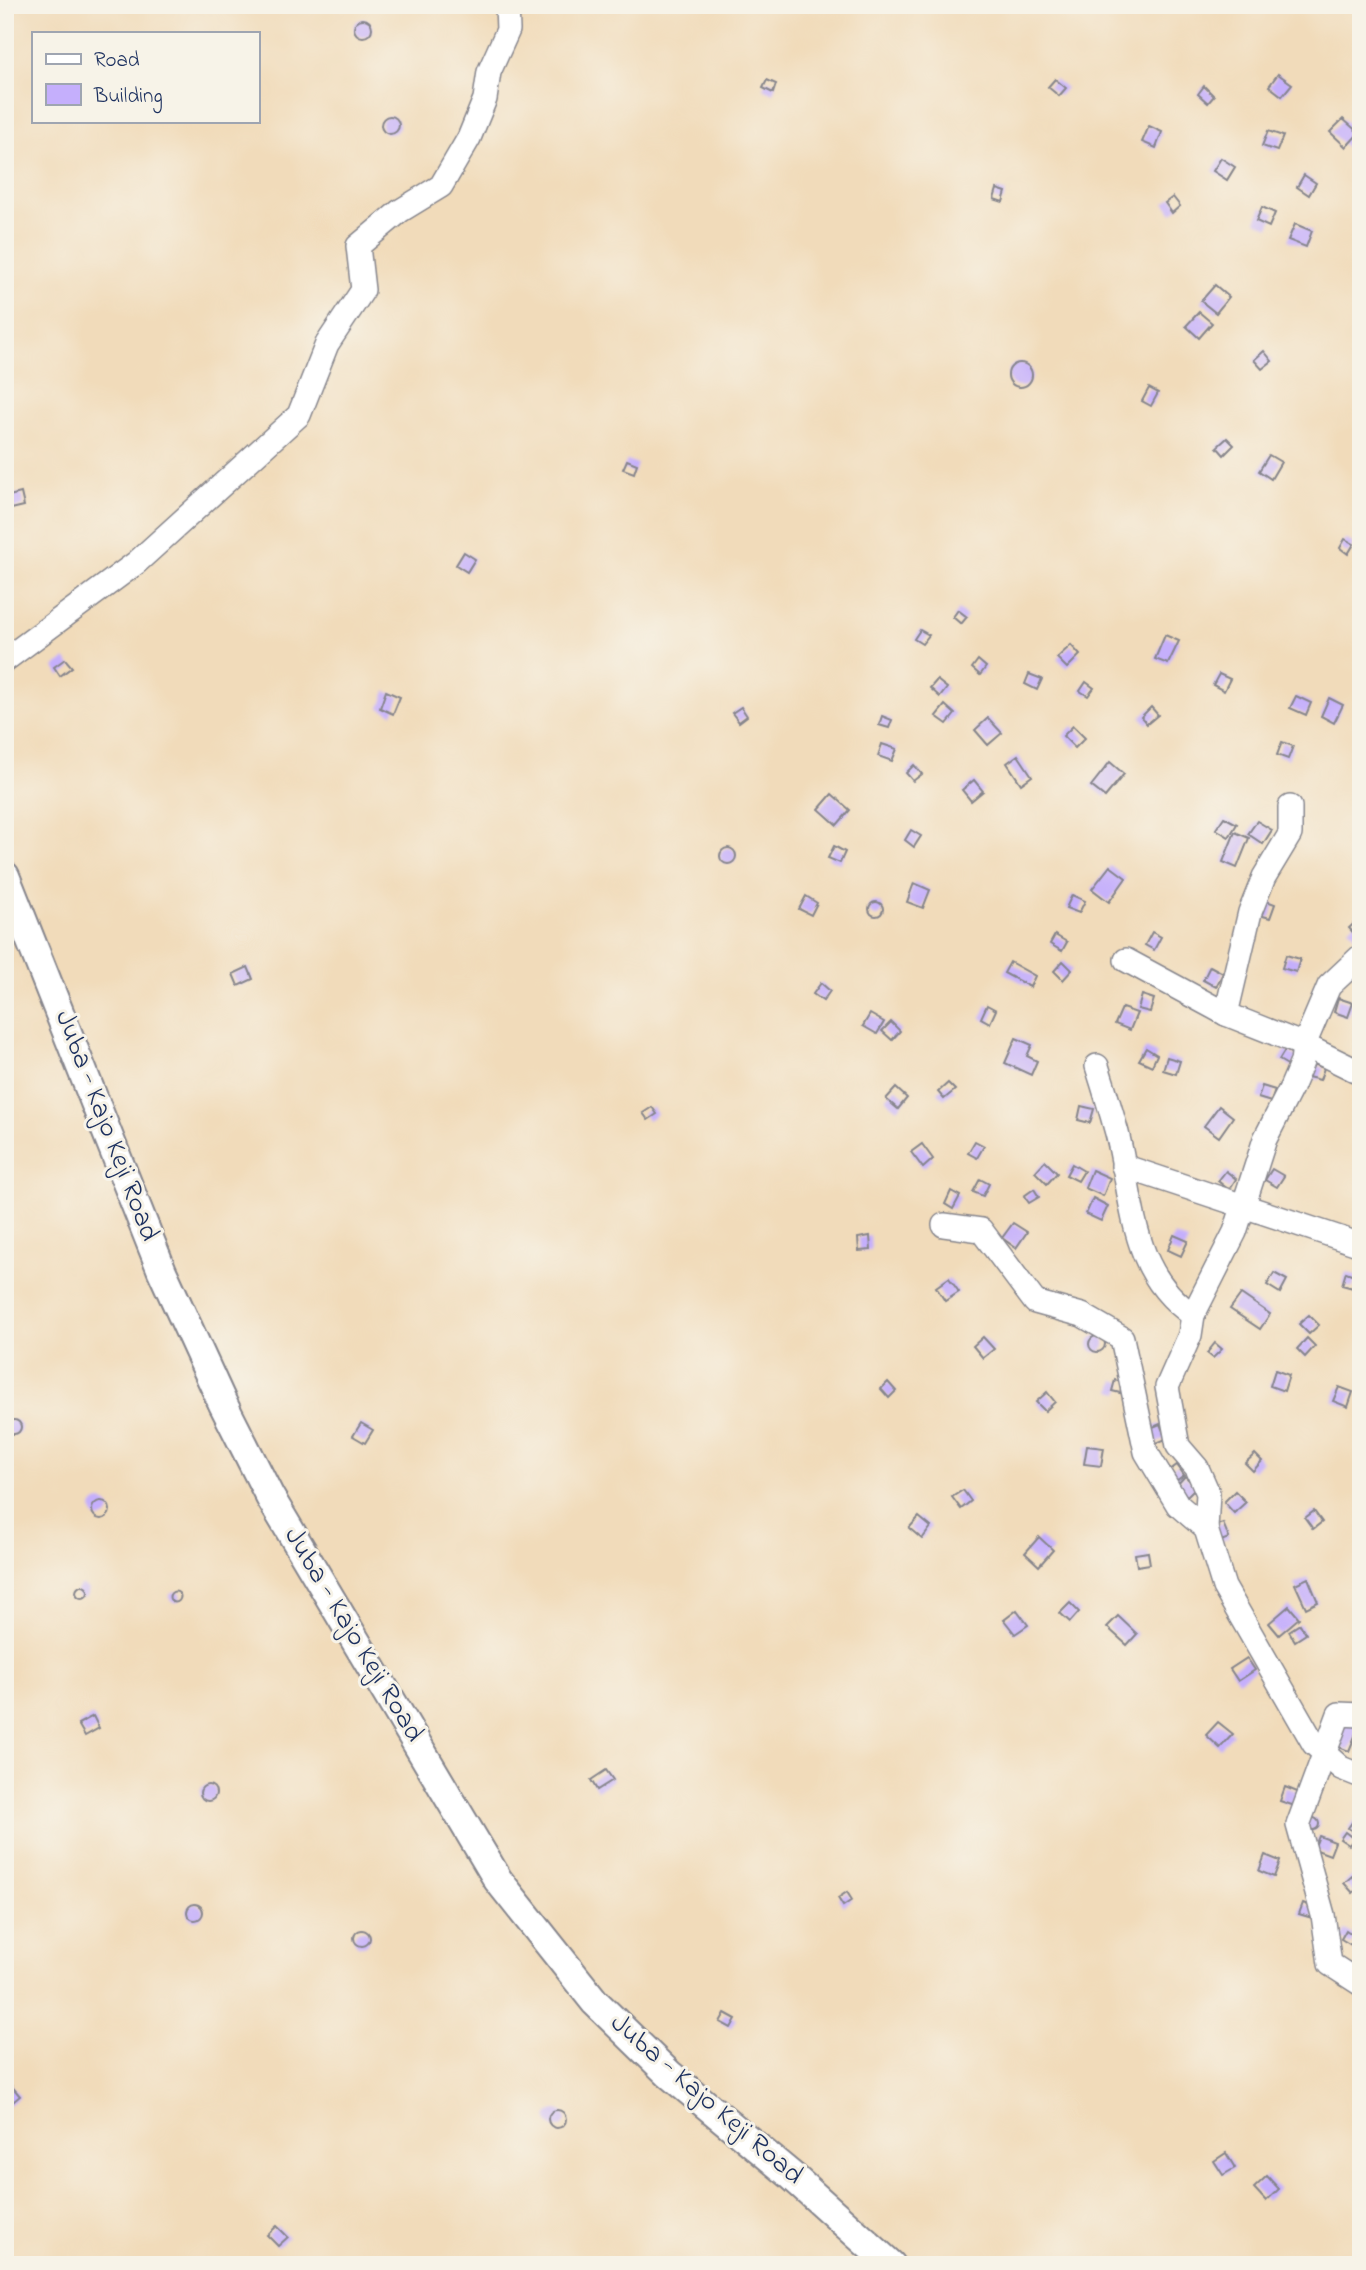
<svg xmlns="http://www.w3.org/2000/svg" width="1366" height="2270" viewBox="0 0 1366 2270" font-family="'Indie Flower',sans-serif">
<rect width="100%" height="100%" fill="#f7f3e8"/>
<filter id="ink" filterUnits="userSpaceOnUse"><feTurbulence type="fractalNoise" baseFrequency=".0143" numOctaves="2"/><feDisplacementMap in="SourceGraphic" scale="14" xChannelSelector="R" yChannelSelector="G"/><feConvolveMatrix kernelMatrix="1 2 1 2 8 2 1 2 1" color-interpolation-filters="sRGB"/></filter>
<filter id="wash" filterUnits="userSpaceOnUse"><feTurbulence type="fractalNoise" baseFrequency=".00686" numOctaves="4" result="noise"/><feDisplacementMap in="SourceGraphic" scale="28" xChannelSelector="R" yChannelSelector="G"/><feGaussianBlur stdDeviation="1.57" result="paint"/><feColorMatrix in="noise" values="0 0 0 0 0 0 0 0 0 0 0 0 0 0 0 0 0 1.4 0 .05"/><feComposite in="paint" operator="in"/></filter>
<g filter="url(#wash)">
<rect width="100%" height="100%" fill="#f1dbba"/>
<g id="blocks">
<g fill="#c5affc">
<circle cx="363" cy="28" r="9"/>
<polygon points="1278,74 1292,84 1282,96 1269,86"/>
<polygon points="1055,79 1066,88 1059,96 1048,87"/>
<polygon points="767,80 776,84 773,93 763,88"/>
<polygon points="1204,86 1214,96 1208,103 1198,94"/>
<circle cx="390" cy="125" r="9"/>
<polygon points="1343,119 1359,133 1346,147 1330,132"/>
<polygon points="1149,126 1162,132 1156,148 1142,142"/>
<polygon points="1268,131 1283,136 1277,151 1262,146"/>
<polygon points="1221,158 1235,167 1227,180 1213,171"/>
<polygon points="1304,175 1316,183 1309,195 1297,187"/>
<polygon points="997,189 1006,192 1003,202 994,199"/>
<polygon points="1173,197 1180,206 1172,213 1165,203"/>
<polygon points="1262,207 1275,213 1269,227 1256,221"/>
<polygon points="1295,224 1312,231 1306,247 1288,240"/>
<polygon points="1215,285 1229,297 1216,313 1201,301"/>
<polygon points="1199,312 1212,323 1199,338 1186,326"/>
<polygon points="1264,351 1272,361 1262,369 1254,360"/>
<circle cx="1020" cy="375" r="12"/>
<polygon points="1149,388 1158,393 1151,406 1142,401"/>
<polygon points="1227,438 1234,445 1224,455 1217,447"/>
<polygon points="1269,455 1281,462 1271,479 1259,471"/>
<polygon points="627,460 637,464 634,473 623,469"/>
<polygon points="21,493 24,506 7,510 5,497"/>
<polygon points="1345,539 1354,544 1348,554 1340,548"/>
<polygon points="464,552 475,559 467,572 456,565"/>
<polygon points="958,610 967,617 961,624 953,617"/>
<polygon points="920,630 929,635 922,644 914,639"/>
<polygon points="1165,635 1179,641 1168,664 1155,659"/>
<polygon points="1071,645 1080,655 1067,668 1057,658"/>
<polygon points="65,659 72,667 60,676 54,667"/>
<polygon points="978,660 986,667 980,675 972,668"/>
<polygon points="1029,674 1042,679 1037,690 1025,684"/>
<polygon points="1219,674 1230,679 1224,691 1213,685"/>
<polygon points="937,680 947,688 940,697 930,688"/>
<polygon points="1086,682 1094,688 1088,696 1080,691"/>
<polygon points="386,691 400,697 393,714 380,708"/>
<polygon points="1296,696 1311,703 1306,715 1290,708"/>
<polygon points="1329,698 1343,705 1334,723 1321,716"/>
<polygon points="945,705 955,714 947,724 936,716"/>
<polygon points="741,707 747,716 739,722 732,713"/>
<polygon points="1151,707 1158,715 1147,724 1141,717"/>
<polygon points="882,716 892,720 889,728 879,725"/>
<polygon points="988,718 1002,733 988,745 975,730"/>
<polygon points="1073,726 1085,738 1075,748 1063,736"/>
<polygon points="1282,742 1293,746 1288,759 1277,755"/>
<polygon points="882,744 897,749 892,761 878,756"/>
<polygon points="1018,755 1032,776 1021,784 1007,763"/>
<polygon points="1110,762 1124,774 1105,797 1091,786"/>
<polygon points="914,765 922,774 913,781 906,773"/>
<polygon points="974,780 983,791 971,801 962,790"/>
<polygon points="832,794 850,810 837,825 819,809"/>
<polygon points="1224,817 1237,824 1229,837 1216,829"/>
<polygon points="1257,821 1272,830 1263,844 1248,834"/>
<polygon points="911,830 921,836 914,847 905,840"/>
<polygon points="1235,832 1249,838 1237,868 1223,862"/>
<polygon points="834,846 845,852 840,863 828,858"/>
<circle cx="728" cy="856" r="8"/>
<polygon points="1110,866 1126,878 1109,902 1092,889"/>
<polygon points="914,883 930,890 923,908 907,902"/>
<polygon points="1072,895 1085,901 1079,913 1066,908"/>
<polygon points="806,896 817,903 811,915 799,909"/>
<polygon points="1261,899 1275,904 1270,918 1256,914"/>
<circle cx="876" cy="909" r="7"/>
<polygon points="1361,917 1361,938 1359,939 1349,928"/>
<polygon points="1152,932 1161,937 1154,950 1145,945"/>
<polygon points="1055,935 1067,942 1062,951 1050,944"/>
<polygon points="1286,955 1300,959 1296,972 1282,968"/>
<polygon points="1063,961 1072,970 1063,980 1054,971"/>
<polygon points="1010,962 1035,976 1030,987 1004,973"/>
<polygon points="1210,966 1223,973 1216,987 1203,980"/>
<polygon points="248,967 253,979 238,986 233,974"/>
<polygon points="821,983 830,991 823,1001 813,994"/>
<polygon points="1142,995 1154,999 1150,1012 1138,1009"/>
<polygon points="1338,998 1353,1003 1348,1017 1334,1012"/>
<polygon points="987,1005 996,1010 990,1023 981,1018"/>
<polygon points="1122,1008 1137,1013 1130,1030 1115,1024"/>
<polygon points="870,1014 884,1022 877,1034 863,1026"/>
<polygon points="891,1022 900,1031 892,1040 882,1031"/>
<polygon points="1016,1038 1032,1045 1027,1056 1037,1061 1031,1075 1005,1063"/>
<polygon points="1146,1048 1157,1055 1152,1066 1139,1060"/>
<polygon points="1285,1050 1297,1057 1291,1067 1279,1060"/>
<polygon points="1167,1057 1180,1061 1176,1074 1163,1070"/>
<polygon points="1312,1064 1324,1068 1320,1080 1308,1077"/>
<polygon points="948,1083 955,1090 944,1099 938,1092"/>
<polygon points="1262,1086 1275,1090 1271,1102 1258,1098"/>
<polygon points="896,1088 907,1098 898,1109 886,1099"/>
<polygon points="1081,1106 1094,1109 1090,1123 1078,1120"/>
<polygon points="1219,1106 1233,1117 1219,1137 1204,1126"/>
<polygon points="652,1107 657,1114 648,1120 643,1113"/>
<polygon points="975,1141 984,1146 977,1158 968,1153"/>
<polygon points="922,1144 933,1159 923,1168 911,1152"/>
<polygon points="1045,1161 1057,1173 1047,1184 1035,1172"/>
<polygon points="1072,1164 1084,1171 1078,1181 1066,1175"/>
<polygon points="1272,1169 1284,1176 1277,1187 1265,1180"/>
<polygon points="1092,1170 1110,1178 1103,1196 1085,1188"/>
<polygon points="1226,1171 1236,1179 1229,1190 1218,1181"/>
<polygon points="980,1179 989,1184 983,1196 973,1192"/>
<polygon points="1034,1189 1039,1197 1029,1203 1024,1196"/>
<polygon points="951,1191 960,1196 953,1209 945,1204"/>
<polygon points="1093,1198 1108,1206 1101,1221 1086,1214"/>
<polygon points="1013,1223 1027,1232 1016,1248 1002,1238"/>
<polygon points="1174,1235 1188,1241 1181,1256 1168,1250"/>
<polygon points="870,1236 871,1250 859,1251 858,1238"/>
<polygon points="1346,1272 1357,1276 1353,1288 1342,1285"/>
<polygon points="1274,1273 1287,1280 1280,1293 1267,1285"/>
<polygon points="949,1278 959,1292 945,1301 936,1287"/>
<polygon points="1241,1294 1270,1314 1260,1329 1230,1309"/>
<polygon points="1309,1315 1319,1325 1309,1334 1299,1324"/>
<circle cx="1097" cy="1344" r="8"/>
<polygon points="983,1337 994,1349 983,1358 973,1346"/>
<polygon points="1307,1338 1315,1346 1305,1357 1297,1349"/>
<polygon points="1215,1343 1222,1349 1213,1358 1207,1353"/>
<polygon points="1275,1370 1289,1375 1284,1391 1270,1386"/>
<polygon points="1115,1380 1123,1383 1120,1393 1112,1391"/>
<polygon points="888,1382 896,1391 889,1398 881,1389"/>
<polygon points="1339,1387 1353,1392 1348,1407 1333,1401"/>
<polygon points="1047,1392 1055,1402 1045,1411 1036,1402"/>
<circle cx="14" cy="1427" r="7"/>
<polygon points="361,1423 373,1430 365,1443 353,1436"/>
<polygon points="1160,1424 1166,1439 1152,1445 1146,1430"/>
<polygon points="1087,1446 1104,1448 1101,1466 1084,1464"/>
<polygon points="1255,1454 1262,1461 1253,1471 1245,1463"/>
<polygon points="1177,1465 1184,1475 1173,1483 1166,1473"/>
<polygon points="1185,1476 1196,1487 1187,1496 1176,1486"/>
<polygon points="963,1490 971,1501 961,1509 952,1497"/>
<polygon points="1235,1491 1246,1502 1234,1513 1224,1502"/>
<circle cx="101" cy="1510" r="9"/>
<polygon points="1314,1511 1322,1522 1313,1529 1305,1518"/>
<polygon points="919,1517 931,1527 922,1539 909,1528"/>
<polygon points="1223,1523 1229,1538 1216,1543 1211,1527"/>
<polygon points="1039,1537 1053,1550 1039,1566 1025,1553"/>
<polygon points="1148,1552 1150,1564 1137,1566 1135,1554"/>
<polygon points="1308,1578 1318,1602 1306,1608 1295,1584"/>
<circle cx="82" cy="1592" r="6"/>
<circle cx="175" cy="1597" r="5.5"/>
<polygon points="1070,1603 1079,1612 1070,1622 1060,1613"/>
<polygon points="1289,1606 1299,1618 1279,1635 1269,1623"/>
<polygon points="1017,1610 1028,1625 1015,1634 1004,1620"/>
<polygon points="1118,1616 1137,1634 1127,1645 1107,1627"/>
<polygon points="1300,1624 1306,1634 1295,1641 1289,1631"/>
<polygon points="1247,1658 1255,1670 1238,1681 1230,1669"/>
<polygon points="93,1716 99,1728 85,1736 78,1724"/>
<polygon points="1346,1719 1360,1724 1349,1751 1336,1746"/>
<polygon points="1218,1722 1233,1734 1220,1748 1206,1735"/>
<polygon points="606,1770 613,1780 597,1790 591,1780"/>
<circle cx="208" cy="1793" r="8"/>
<polygon points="1285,1787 1300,1793 1295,1806 1280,1801"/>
<circle cx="1313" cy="1824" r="6"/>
<polygon points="1353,1821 1361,1827 1361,1837 1348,1828"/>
<polygon points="1345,1832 1354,1839 1349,1845 1340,1839"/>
<polygon points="1319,1836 1335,1842 1330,1855 1314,1849"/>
<polygon points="1265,1855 1280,1861 1274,1877 1259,1871"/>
<polygon points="1352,1876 1361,1885 1353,1893 1344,1883"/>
<polygon points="847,1892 852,1900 843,1906 838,1898"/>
<polygon points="1303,1903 1316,1908 1312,1918 1299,1914"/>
<circle cx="195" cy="1912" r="8"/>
<polygon points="1346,1930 1356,1937 1351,1945 1341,1939"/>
<circle cx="362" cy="1938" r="8"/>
<polygon points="725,2013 736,2019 731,2028 720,2022"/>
<polygon points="9,2083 20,2096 8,2106 5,2087"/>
<circle cx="557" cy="2119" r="9"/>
<polygon points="1226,2153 1235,2168 1223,2175 1214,2161"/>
<polygon points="1267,2176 1279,2189 1266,2201 1254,2188"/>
<polygon points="277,2226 288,2237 278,2246 267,2235"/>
</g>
</g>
</g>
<g filter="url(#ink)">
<use href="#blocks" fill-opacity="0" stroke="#86858c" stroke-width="2"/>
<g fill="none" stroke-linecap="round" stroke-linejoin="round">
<defs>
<g id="minor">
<polyline points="5,660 136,563 299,415 327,344 363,290 358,246 400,211 441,186 469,138 485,99 489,72 508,30 507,5"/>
<polyline points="1126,960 1226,1014 1304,1045 1361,1073"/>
<polyline points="1226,1014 1250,912 1264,877 1290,834 1290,807"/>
<path d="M1097,1066C1104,1088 1111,1111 1117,1133C1134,1200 1129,1272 1193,1315"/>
<polyline points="1123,1166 1361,1245"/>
<polyline points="944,1225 981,1230 1035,1302 1082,1315 1122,1338 1146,1452 1178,1505 1206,1529 1224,1587 1314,1744 1341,1768 1361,1776"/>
<polyline points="1206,1529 1208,1493 1197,1468 1178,1446 1167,1387 1190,1335 1193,1315 1235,1232 1265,1139 1291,1088 1302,1062 1304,1045 1329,986 1361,956"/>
<polyline points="1361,1715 1339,1714 1298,1825 1323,1915 1330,1964 1361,1984"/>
</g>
<polyline id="major" points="5,876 162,1271 223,1404 270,1497 498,1880 595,2002 669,2074 792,2176 891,2265"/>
</defs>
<use href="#minor" stroke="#86858c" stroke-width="26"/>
<use href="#major" stroke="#86858c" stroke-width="32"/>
<use href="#minor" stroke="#fff" stroke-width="23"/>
<use href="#major" stroke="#fff" stroke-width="28"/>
</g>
</g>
<g text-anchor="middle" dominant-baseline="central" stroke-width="6" stroke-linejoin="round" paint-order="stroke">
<g font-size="28" fill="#1b2f5e" stroke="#f7f3e8">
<text transform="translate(106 1126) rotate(69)">Juba - Kajo Keji Road</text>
<text transform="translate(353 1635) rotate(59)">Juba - Kajo Keji Road</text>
<text transform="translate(706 2100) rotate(41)">Juba - Kajo Keji Road</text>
</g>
</g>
<rect width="1366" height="2270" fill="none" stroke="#f7f3e8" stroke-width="28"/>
<rect x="32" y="32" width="228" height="91" fill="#f7f3e8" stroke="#9fa5b1" stroke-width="2"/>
<rect x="46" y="54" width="35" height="10" fill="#ffffff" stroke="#9fa5b1" stroke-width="2"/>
<text x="94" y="66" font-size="21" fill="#1b2f5e">Road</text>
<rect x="46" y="84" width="35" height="21" fill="#c5affc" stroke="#9fa5b1" stroke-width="2"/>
<text x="94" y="102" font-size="21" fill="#1b2f5e">Building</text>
</svg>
